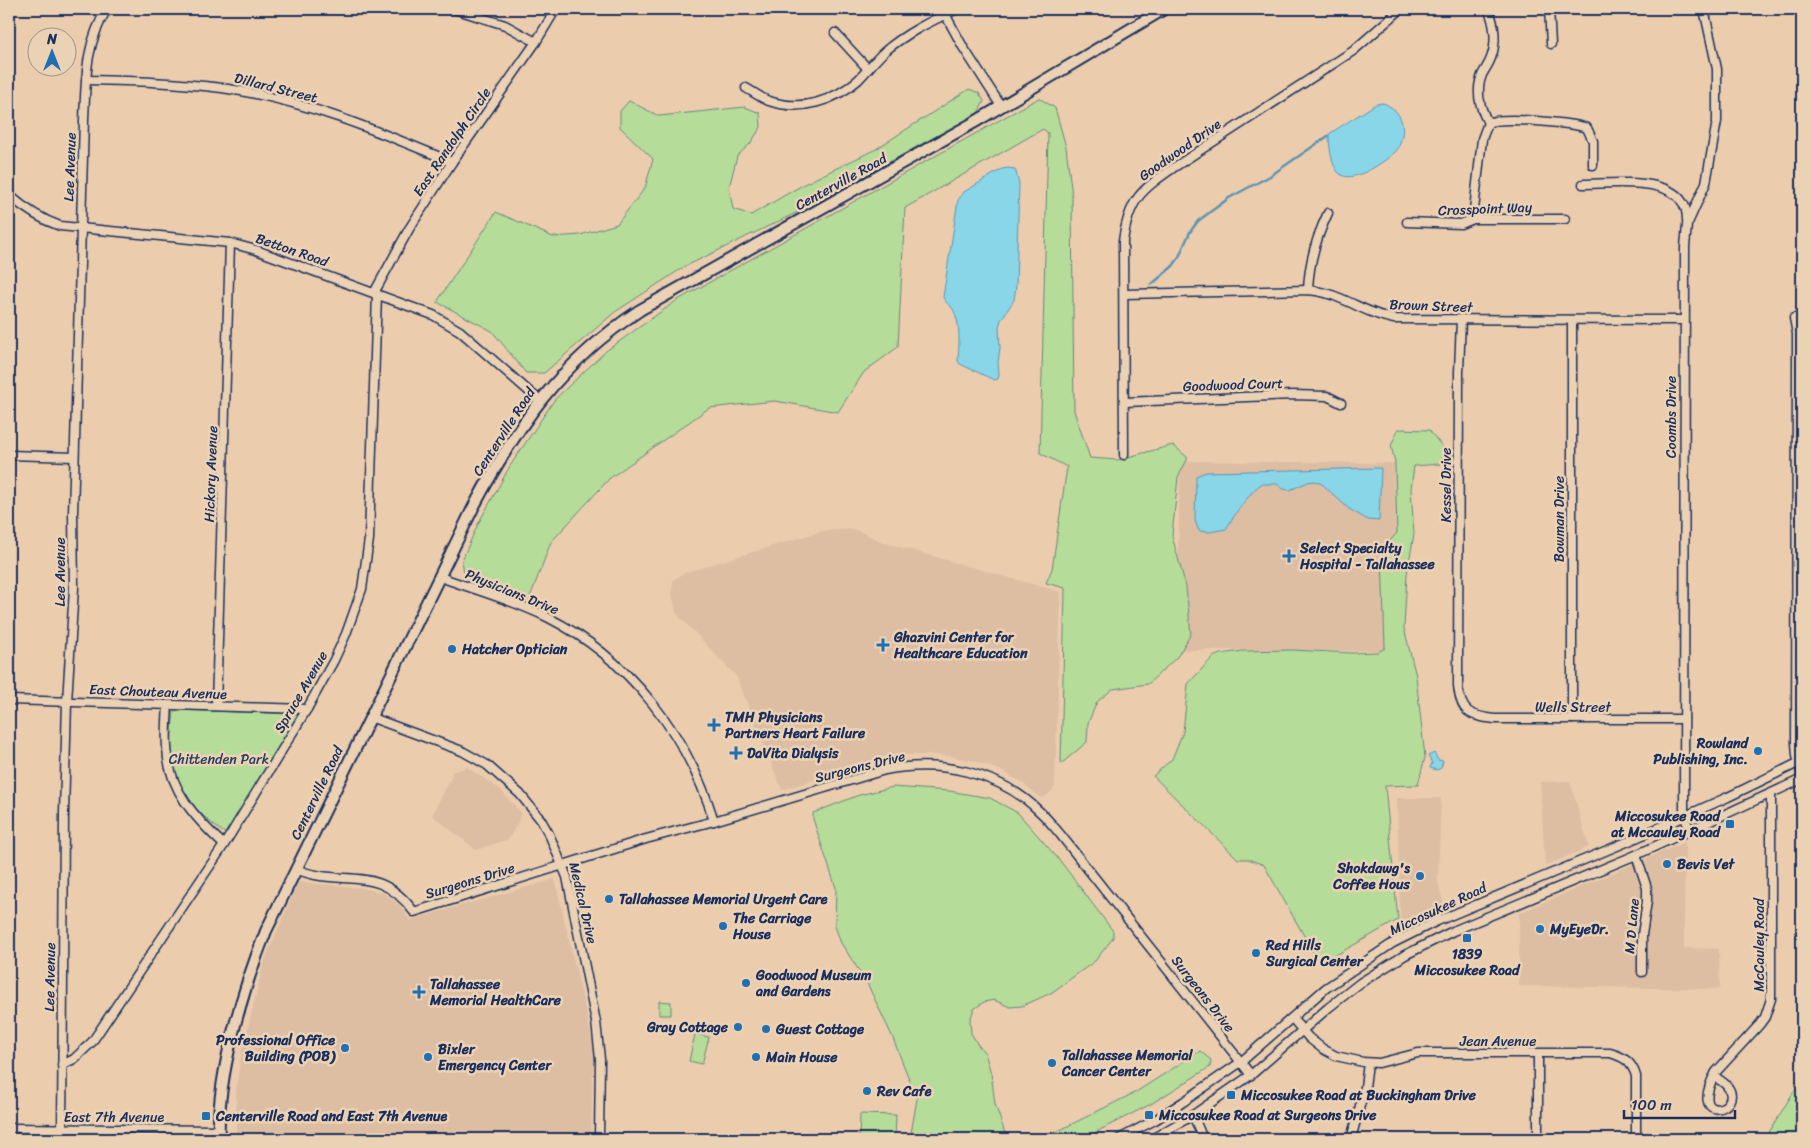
<svg xmlns="http://www.w3.org/2000/svg" width="1811" height="1148" viewBox="0 0 1811 1148" font-family="Sriracha,sans-serif">
<rect width="100%" height="100%" fill="#ebcdae"/>
<filter id="ink" filterUnits="userSpaceOnUse"><feTurbulence type="fractalNoise" baseFrequency=".02" numOctaves="2"/><feDisplacementMap in="SourceGraphic" scale="10" xChannelSelector="R" yChannelSelector="G"/><feConvolveMatrix kernelMatrix="1 2 1 2 8 2 1 2 1" color-interpolation-filters="sRGB"/></filter>
<g filter="url(#ink)">
<g fill="#ddbea3">
<polygon points="1180,461 1400,463 1399,651 1176,650"/>
<polygon points="854,529 886,543 1061,592 1055,787 1048,795 1041,798 1021,782 1002,771 974,761 950,756 925,755 905,755 875,761 782,790 736,676 676,613 672,593 673,580 684,573 822,531"/>
<polygon points="467,767 500,789 522,814 509,839 476,850 432,815 451,778 452,772"/>
<polygon points="1570,781 1589,847 1545,866 1540,782"/>
<polygon points="1397,798 1441,798 1438,882 1445,908 1402,928 1400,921"/>
<polygon points="1685,842 1684,948 1719,949 1720,989 1519,986 1519,913"/>
<polygon points="555,879 588,1021 595,1058 593,1072 591,1139 236,1139 236,1092 240,1060 264,962 298,882 363,888 384,893 399,904 410,920"/>
<polygon points="72,1134 123,1135 123,1139 72,1139"/>
</g>
<g fill="#b5dc98" stroke="#68867b">
<polygon points="969,89 979,93 984,101 978,113 810,206 684,267 615,312 544,373 526,373 492,331 437,302 496,212 553,237 580,235 617,224 645,188 653,159 620,127 620,111 629,101 659,116 745,107 760,113 761,127 750,144 737,156 729,188 733,209 751,215 806,183 876,149"/>
<polygon points="1039,98 1055,108 1066,147 1072,196 1074,411 1090,458 1117,460 1173,445 1188,458 1178,477 1172,536 1186,587 1191,634 1177,657 1148,684 1113,689 1097,702 1088,723 1087,742 1061,764 1065,588 1046,583 1052,569 1067,467 1040,453 1048,133 1043,129 905,208 898,347 864,372 838,412 775,401 709,408 610,478 551,542 529,600 464,573 462,560 478,524 510,466 555,399 606,351 676,301"/>
<polygon points="1398,429 1429,430 1445,450 1440,464 1414,466 1411,489 1414,534 1407,574 1404,628 1416,676 1425,757 1418,785 1385,786 1398,920 1320,964 1264,865 1248,859 1238,859 1153,776 1172,759 1183,732 1188,684 1213,657 1220,654 1243,651 1292,650 1352,653 1378,652 1385,648 1382,557 1388,543 1397,533 1395,462 1391,446"/>
<path d="M174,710L301,714L226,834C200,817 175,789 172,757C170,741 173,725 174,710Z"/>
<polygon points="893,787 949,791 990,798 1018,813 1061,862 1113,931 1113,938 1095,961 1051,993 1022,1006 1010,1007 994,1000 984,1002 974,1009 970,1020 971,1033 978,1045 985,1053 991,1073 995,1104 1007,1139 910,1139 917,1099 892,1036 867,983 841,943 835,926 836,888 813,819 813,813 859,795"/>
<polygon points="659,1001 671,1002 671,1015 659,1015"/>
<polygon points="695,1034 709,1037 702,1064 689,1061"/>
<polygon points="1200,1051 1211,1060 1210,1067 1151,1104 1082,1139 1042,1139 1136,1092"/>
<polygon points="1802,1078 1802,1139 1765,1139"/>
<polygon points="860,1114 896,1115 895,1139 859,1139"/>
</g>
<g fill="#89d6e8" stroke="#5d93b1">
<path d="M1383,103C1399,109 1406,123 1401,140C1400,143 1399,148 1397,150C1388,160 1352,185 1340,174C1331,167 1329,145 1329,134L1376,104Z"/>
<path d="M1008,168L1015,169L1019,183L1016,286L1014,300L1001,320L999,327L1000,348L998,362L999,375L998,379L994,380L960,364L958,361C959,346 961,323 953,309C949,304 945,303 943,297L958,200L964,192L1002,169Z"/>
<polygon points="1381,468 1379,521 1368,520 1349,509 1322,484 1315,481 1308,482 1290,490 1283,489 1277,484 1261,484 1253,491 1238,510 1226,529 1209,532 1199,531 1195,521 1196,476 1206,472"/>
<polygon points="1434,753 1438,760 1443,761 1441,768 1437,770 1430,768 1432,763 1428,756"/>
</g>
<g fill="none" stroke-linecap="round" stroke-linejoin="round">
<polyline stroke="#5d93b1" stroke-width="2.5" points="1151,285 1173,266 1178,259 1190,232 1198,221 1229,198 1270,176 1328,136"/>
<defs>
<g id="minor">
<polyline points="454,9 505,25 536,42"/>
<polyline points="1549,9 1551,44"/>
<polyline points="945,14 963,47 1001,106"/>
<polyline points="835,33 868,69"/>
<path d="M86,80C131,81 177,82 222,88C302,99 378,131 452,162"/>
<path d="M746,88C753,92 761,98 769,101C801,112 834,101 858,80C867,71 875,60 884,52C906,33 931,21 957,9"/>
<path d="M1488,123C1501,116 1572,123 1587,128L1593,141V165"/>
<path d="M1583,184C1615,184 1689,173 1687,221"/>
<path d="M9,195C25,209 40,219 60,226L230,243L256,250L433,315L460,331L540,401"/>
<path d="M1473,219L1482,139L1488,123C1480,108 1475,92 1482,75C1485,69 1489,64 1491,58C1497,43 1495,23 1488,9"/>
<polyline points="1407,222 1461,224 1473,219 1565,219"/>
<path d="M1308,290C1309,262 1316,238 1328,213"/>
<polyline points="374,293 409,229 452,162 536,42 556,9"/>
<path d="M1124,294L1308,290C1320,291 1331,294 1342,299C1361,307 1373,315 1394,319L1684,320"/>
<polyline points="1794,318 1797,334 1797,363 1796,743 1797,756 1802,773"/>
<path d="M1461,319L1459,372L1458,686C1461,713 1470,716 1495,719H1684"/>
<polyline points="1572,320 1572,719"/>
<polyline points="1125,402 1293,395 1327,396 1341,403"/>
<polyline points="9,455 74,457"/>
<path d="M1124,455L1123,241C1129,200 1140,191 1173,168L1353,51L1401,9"/>
<path d="M440,577C476,590 513,600 547,617C629,658 688,735 714,821"/>
<polyline points="9,700 307,709"/>
<path d="M168,705C167,719 166,733 167,747C168,789 195,818 224,845"/>
<polyline points="216,706 230,243"/>
<polyline points="370,717 462,751 487,765 520,794 541,820 549,834 567,877 596,1022 600,1059 599,1139"/>
<polyline points="1691,831 1684,817 1685,247 1687,225 1706,183 1717,121 1717,69 1704,9"/>
<polyline points="1636,855 1647,888 1647,901 1642,935 1642,972"/>
<path d="M296,869C342,889 377,861 414,912L646,839L714,821L885,770C939,759 999,772 1039,811C1047,818 1053,826 1060,834L1251,1075"/>
<path d="M1292,1018L1309,1038L1323,1049L1336,1056L1363,1062L1379,1063L1418,1053H1610C1624,1057 1632,1062 1636,1076V1139"/>
<polyline points="62,1065 74,1059 92,1042 224,845 307,709 334,660 346,634 362,589 369,539 377,294"/>
<path d="M1714,1076C1718,1079 1724,1082 1727,1086C1746,1110 1686,1127 1716,1072L1760,1024L1765,1017L1771,999V795"/>
<polyline points="1193,1115 1203,1139"/>
<polyline points="9,1128 218,1130"/>
<path d="M62,1139L64,813L67,702L74,588L73,514L84,119C86,79 85,44 107,9"/>
<polyline points="1119,1139 1155,1120 1183,1102 1241,1062 1326,988 1393,943 1435,922 1629,841 1728,797 1802,761"/>
<polyline points="1152,1139 1193,1115 1251,1075 1328,1008 1360,983 1405,955 1453,931 1636,855 1802,779"/>
<polyline points="1351,1139 1365,1087 1368,1063"/>
<polyline points="1538,1139 1538,1054"/>
</g>
<path id="major" d="M219,1139C216,1077 243,989 266,931L473,508C517,425 560,363 640,310L975,122L1164,9"/>
</defs>
<use href="#minor" stroke="#1b2f5e" stroke-width="11"/>
<use href="#major" stroke="#1b2f5e" stroke-width="14"/>
<use href="#minor" stroke="#ecd2b4" stroke-width="8"/>
<use href="#major" stroke="#ecd2b4" stroke-width="10"/>
</g>
</g>
<g fill="#1f6fb2" stroke="#ecd2b4" stroke-width="2">
<path d="M1286.5 548.5h5v5h5v5h-5v5h-5v-5h-5v-5h5z"/>
<path d="M880.5 637.5h5v5h5v5h-5v5h-5v-5h-5v-5h5z"/>
<circle cx="452" cy="649" r="5"/>
<path d="M711.5 717.5h5v5h5v5h-5v5h-5v-5h-5v-5h5z"/>
<circle cx="1758" cy="751" r="5"/>
<path d="M733.5 745.5h5v5h5v5h-5v5h-5v-5h-5v-5h5z"/>
<rect x="1725" y="819" width="10" height="10" rx="2.5"/>
<circle cx="1667" cy="864" r="5"/>
<circle cx="1420" cy="876" r="5"/>
<circle cx="609" cy="899" r="5"/>
<circle cx="723" cy="926" r="5"/>
<circle cx="1540" cy="929" r="5"/>
<rect x="1462" y="933" width="10" height="10" rx="2.5"/>
<circle cx="1256" cy="953" r="5"/>
<circle cx="746" cy="983" r="5"/>
<path d="M416.5 984.5h5v5h5v5h-5v5h-5v-5h-5v-5h5z"/>
<circle cx="738" cy="1027" r="5"/>
<circle cx="766" cy="1029" r="5"/>
<circle cx="345" cy="1048" r="5"/>
<circle cx="428" cy="1057" r="5"/>
<circle cx="756" cy="1057" r="5"/>
<circle cx="1052" cy="1063" r="5"/>
<circle cx="867" cy="1091" r="5"/>
<rect x="1226" y="1090" width="10" height="10" rx="2.5"/>
<rect x="1144" y="1110" width="10" height="10" rx="2.5"/>
<rect x="201" y="1111" width="10" height="10" rx="2.5"/>
</g>
<g text-anchor="middle" dominant-baseline="central" stroke-width="5" stroke-linejoin="round" paint-order="stroke">
<g font-size="14" fill="#1b2f5e" stroke="#ecd2b4">
<text transform="translate(276 88) rotate(14)">Dillard Street</text>
<text transform="translate(452 142) rotate(-56)">East Randolph Circle</text>
<text transform="translate(1180 150) rotate(-35)">Goodwood Drive</text>
<text transform="translate(70 167) rotate(-88)">Lee Avenue</text>
<text transform="translate(841 182) rotate(-29)">Centerville Road</text>
<text transform="translate(1485 209) rotate(-2)">Crosspoint Way</text>
<text transform="translate(292 250) rotate(19)">Betton Road</text>
<text transform="translate(1431 306) rotate(2)">Brown Street</text>
<text transform="translate(1233 385) rotate(-2)">Goodwood Court</text>
<text transform="translate(1671 417) rotate(-90)">Coombs Drive</text>
<text transform="translate(504 432) rotate(-57)">Centerville Road</text>
<text transform="translate(211 474) rotate(-88)">Hickory Avenue</text>
<text transform="translate(1446 485) rotate(-90)">Kessel Drive</text>
<text transform="translate(1559 519) rotate(-90)">Bowman Drive</text>
<text transform="translate(60 572) rotate(-90)">Lee Avenue</text>
<text transform="translate(512 592) rotate(22)">Physicians Drive</text>
<text transform="translate(158 692) rotate(2)">East Chouteau Avenue</text>
<text transform="translate(301 692) rotate(-60)">Spruce Avenue</text>
<text x="1573" y="707">Wells Street</text>
<text transform="translate(860 767) rotate(-14)">Surgeons Drive</text>
<text transform="translate(317 793) rotate(-64)">Centerville Road</text>
<text transform="translate(470 881) rotate(-17)">Surgeons Drive</text>
<text transform="translate(583 903) rotate(77)">Medical Drive</text>
<text transform="translate(1438 909) rotate(-25)">Miccosukee Road</text>
<text transform="translate(1632 926) rotate(-85)">M D Lane</text>
<text transform="translate(1759 945) rotate(-90)">McCauley Road</text>
<text transform="translate(50 977) rotate(-89)">Lee Avenue</text>
<text transform="translate(1203 994) rotate(52)">Surgeons Drive</text>
<text x="1498" y="1041">Jean Avenue</text>
<text x="114" y="1117">East 7th Avenue</text>
</g>
<g font-size="14" font-weight="bold" fill="#1b2f5e" stroke="#ecd2b4" text-anchor="start">
<text x="1300" y="548">Select Specialty<tspan x="1300" dy="16">Hospital - Tallahassee</tspan></text>
<text x="894" y="637">Ghazvini Center for<tspan x="894" dy="16">Healthcare Education</tspan></text>
<text x="462" y="649">Hatcher Optician</text>
<text x="725" y="717">TMH Physicians<tspan x="725" dy="16">Partners Heart Failure</tspan></text>
<text x="1748" y="743" text-anchor="end">Rowland<tspan x="1748" dy="16">Publishing, Inc.</tspan></text>
<text x="747" y="753">DaVita Dialysis</text>
<text x="1720" y="816" text-anchor="end">Miccosukee Road<tspan x="1720" dy="16">at Mccauley Road</tspan></text>
<text x="1677" y="864">Bevis Vet</text>
<text x="1410" y="868" text-anchor="end">Shokdawg's<tspan x="1410" dy="16">Coffee Hous</tspan></text>
<text x="619" y="899">Tallahassee Memorial Urgent Care</text>
<text x="733" y="918">The Carriage<tspan x="733" dy="16">House</tspan></text>
<text x="1550" y="929">MyEyeDr.</text>
<text x="1266" y="945">Red Hills<tspan x="1266" dy="16">Surgical Center</tspan></text>
<text x="1467" y="954" text-anchor="middle">1839<tspan x="1467" dy="16">Miccosukee Road</tspan></text>
<text x="756" y="975">Goodwood Museum<tspan x="756" dy="16">and Gardens</tspan></text>
<text x="430" y="984">Tallahassee<tspan x="430" dy="16">Memorial HealthCare</tspan></text>
<text x="728" y="1027" text-anchor="end">Gray Cottage</text>
<text x="776" y="1029">Guest Cottage</text>
<text x="335" y="1040" text-anchor="end">Professional Office<tspan x="335" dy="16">Building (POB)</tspan></text>
<text x="438" y="1049">Bixler<tspan x="438" dy="16">Emergency Center</tspan></text>
<text x="1062" y="1055">Tallahassee Memorial<tspan x="1062" dy="16">Cancer Center</tspan></text>
<text x="766" y="1057">Main House</text>
<text x="877" y="1091">Rev Cafe</text>
<text x="1241" y="1095">Miccosukee Road at Buckingham Drive</text>
<text x="1159" y="1115">Miccosukee Road at Surgeons Drive</text>
<text x="216" y="1116">Centerville Road and East 7th Avenue</text>
</g>
<g font-size="14" fill="#2a4064" stroke="#ecd2b4">
<text x="219" y="759">Chittenden Park</text>
</g>
</g>
<rect width="1811" height="1148" fill="none" stroke="#ecd2b4" stroke-width="30"/>
<rect x="15" y="15" width="1781" height="1118" fill="none" stroke="#1b2f5e" stroke-width="2" filter="url(#ink)"/>
<g transform="translate(52 52)"><circle r="24" fill="#ecd2b4" stroke="#989192"/>
<path d="M0-4L9 19L0 12L-9 19Z" fill="#1f6fb2"/>
<text y="-8" font-size="14" font-weight="bold" text-anchor="middle" fill="#1b2f5e">N</text>
</g>
<path d="M1624 1110v8h111v-8" fill="none" stroke="#1b2f5e" stroke-width="2.5"/>
<text x="1631" y="1110" font-size="15" fill="#1b2f5e" stroke="#ecd2b4" stroke-width="4" paint-order="stroke">100 m</text>
</svg>
